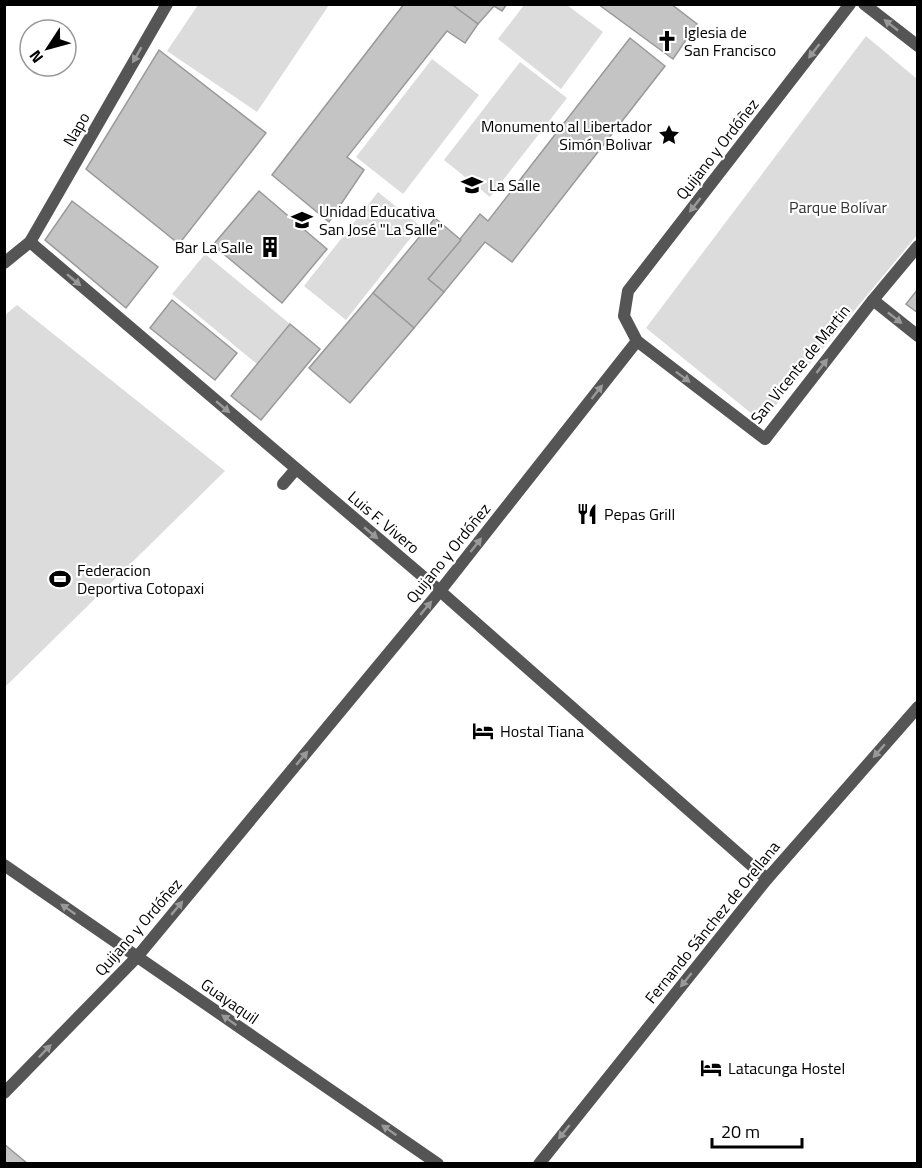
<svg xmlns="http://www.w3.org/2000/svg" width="922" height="1168" viewBox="0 0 922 1168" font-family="'Titillium Web',sans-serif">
<rect width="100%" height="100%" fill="#fff"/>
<g fill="#dcdcdc">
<polygon points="198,5 198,4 329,5 257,112 167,51"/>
<polygon points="524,5 567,5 603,32 561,89 498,39"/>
<polygon points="866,36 917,79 917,235 762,422 646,328"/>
<polygon points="432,59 479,95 403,194 356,157"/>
<polygon points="520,62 567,98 490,197 444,160"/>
<polygon points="378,192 420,226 346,320 304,286"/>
<polygon points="205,254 290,324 257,364 172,294"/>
<polygon points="17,305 225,471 5,687 4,316"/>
</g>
<g fill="#c4c4c4" stroke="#999" stroke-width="1.5">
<polygon points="451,4 507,4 502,11 494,6 478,24"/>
<polygon points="451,4 478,24 465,43 447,31 347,157 364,170 329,222 272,175 404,4"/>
<polygon points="598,4 671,4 697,24 673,59"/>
<polygon points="630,38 665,66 512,262 485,242 444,292 428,279 480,214 488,221"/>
<polygon points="159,50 266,133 179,244 86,169"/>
<polygon points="259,191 327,249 282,303 213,245"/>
<polygon points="72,201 158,267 126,308 45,240"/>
<polygon points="435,218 461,240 428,279 444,292 414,328 373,293"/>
<polygon points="918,289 918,313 906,304"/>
<polygon points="373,293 414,328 350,403 309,368"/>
<polygon points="172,300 237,353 215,380 150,328"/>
<polygon points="290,324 320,349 261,420 231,396"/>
<polygon points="4,1144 28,1164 4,1164"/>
</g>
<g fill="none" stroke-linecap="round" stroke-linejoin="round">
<polyline stroke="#555" stroke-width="12" points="283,484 296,469"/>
<g stroke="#555" stroke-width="12">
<polyline points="850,4 628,291 624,316 637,341 765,439 873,300 918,246"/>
<polyline points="864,4 918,46"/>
<polyline points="30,242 440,591 767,879"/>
<polyline points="4,263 30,242 167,4"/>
<polyline points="873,300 918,336"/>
<polyline points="4,865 438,1164"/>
<polyline points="4,1093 137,957 440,591 637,341"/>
<polyline points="539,1164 767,879 918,707"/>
</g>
</g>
<defs><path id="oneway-solid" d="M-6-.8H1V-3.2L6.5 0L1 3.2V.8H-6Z" transform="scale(1.5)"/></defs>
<g fill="#999">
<use href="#oneway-solid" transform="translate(891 25) rotate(-142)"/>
<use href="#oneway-solid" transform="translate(814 51) rotate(128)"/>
<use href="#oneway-solid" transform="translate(137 55) rotate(120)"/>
<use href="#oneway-solid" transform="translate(695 205) rotate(128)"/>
<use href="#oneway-solid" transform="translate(74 280) rotate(40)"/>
<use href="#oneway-solid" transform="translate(895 318) rotate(38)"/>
<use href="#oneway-solid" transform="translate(822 366) rotate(-52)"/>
<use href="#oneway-solid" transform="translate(683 377) rotate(37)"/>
<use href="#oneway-solid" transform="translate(597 392) rotate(-52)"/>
<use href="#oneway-solid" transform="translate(223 407) rotate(40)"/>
<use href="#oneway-solid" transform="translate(371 533) rotate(40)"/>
<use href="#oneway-solid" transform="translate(476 545) rotate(-52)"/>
<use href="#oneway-solid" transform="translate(426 608) rotate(-50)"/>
<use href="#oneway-solid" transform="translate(879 751) rotate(131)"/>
<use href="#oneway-solid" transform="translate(302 758) rotate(-50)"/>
<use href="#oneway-solid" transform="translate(177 908) rotate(-50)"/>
<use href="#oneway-solid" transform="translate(68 909) rotate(-145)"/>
<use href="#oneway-solid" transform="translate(686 980) rotate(129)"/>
<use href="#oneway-solid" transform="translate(229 1020) rotate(-145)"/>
<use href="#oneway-solid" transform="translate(45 1051) rotate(-46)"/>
<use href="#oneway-solid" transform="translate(389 1130) rotate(-145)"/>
<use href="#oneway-solid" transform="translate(564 1132) rotate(129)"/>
</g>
<defs>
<symbol id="church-bare" viewBox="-9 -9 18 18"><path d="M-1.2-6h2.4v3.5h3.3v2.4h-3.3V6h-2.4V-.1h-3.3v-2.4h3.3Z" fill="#000" stroke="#fff" stroke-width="2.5" paint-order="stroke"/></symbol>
<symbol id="sight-bare" viewBox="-9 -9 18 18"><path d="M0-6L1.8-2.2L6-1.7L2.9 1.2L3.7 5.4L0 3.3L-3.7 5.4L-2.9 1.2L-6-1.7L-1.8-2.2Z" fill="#000" stroke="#fff" stroke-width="2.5" paint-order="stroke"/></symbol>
<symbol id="university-bare" viewBox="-9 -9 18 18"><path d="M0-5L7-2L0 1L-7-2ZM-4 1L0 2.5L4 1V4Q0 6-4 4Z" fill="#000" stroke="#fff" stroke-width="2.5" paint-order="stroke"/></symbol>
<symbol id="school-bare" viewBox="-9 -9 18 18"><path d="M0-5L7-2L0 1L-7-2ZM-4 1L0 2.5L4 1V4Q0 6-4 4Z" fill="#000" stroke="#fff" stroke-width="2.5" paint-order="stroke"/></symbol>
<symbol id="building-bare" viewBox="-9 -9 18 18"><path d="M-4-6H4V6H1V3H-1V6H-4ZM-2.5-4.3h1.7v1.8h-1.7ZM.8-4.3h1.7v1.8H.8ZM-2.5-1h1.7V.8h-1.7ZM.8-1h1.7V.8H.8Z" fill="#000" stroke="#fff" stroke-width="2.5" paint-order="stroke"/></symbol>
<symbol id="restaurant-bare" viewBox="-9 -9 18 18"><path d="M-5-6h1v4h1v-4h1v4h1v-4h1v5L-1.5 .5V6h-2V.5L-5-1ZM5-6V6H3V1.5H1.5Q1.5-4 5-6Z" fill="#000" stroke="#fff" stroke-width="2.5" paint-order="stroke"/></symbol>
<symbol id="stadium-bare" viewBox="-9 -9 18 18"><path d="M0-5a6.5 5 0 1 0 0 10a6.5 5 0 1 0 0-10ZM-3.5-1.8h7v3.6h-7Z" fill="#000" stroke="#fff" stroke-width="2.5" paint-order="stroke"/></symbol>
<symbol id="hotel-bare" viewBox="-9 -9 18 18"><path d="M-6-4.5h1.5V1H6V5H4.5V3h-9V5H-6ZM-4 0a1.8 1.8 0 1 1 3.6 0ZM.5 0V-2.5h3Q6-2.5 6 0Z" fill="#000" stroke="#fff" stroke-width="2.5" paint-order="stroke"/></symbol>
</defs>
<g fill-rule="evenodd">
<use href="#church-bare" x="652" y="26" width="30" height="30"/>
<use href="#sight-bare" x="654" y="120" width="30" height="30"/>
<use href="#university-bare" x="457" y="170" width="30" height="30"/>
<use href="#school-bare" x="287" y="205" width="30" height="30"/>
<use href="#building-bare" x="255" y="232" width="30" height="30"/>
<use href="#restaurant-bare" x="572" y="499" width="30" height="30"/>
<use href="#stadium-bare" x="45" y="564" width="30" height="30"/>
<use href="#hotel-bare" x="468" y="716" width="30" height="30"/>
<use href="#hotel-bare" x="696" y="1053" width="30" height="30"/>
</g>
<g text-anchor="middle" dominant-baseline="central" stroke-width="4.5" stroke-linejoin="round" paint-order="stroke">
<g font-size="16" fill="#000" stroke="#fff" text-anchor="start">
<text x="684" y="32">Iglesia de<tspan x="684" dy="18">San Francisco</tspan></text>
<text x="652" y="126" text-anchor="end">Monumento al Libertador<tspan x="652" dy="18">Simón Bolivar</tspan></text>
<text x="489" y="185">La Salle</text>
<text x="319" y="211">Unidad Educativa<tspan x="319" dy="18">San José "La Salle"</tspan></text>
<text x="253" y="247" text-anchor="end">Bar La Salle</text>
<text x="604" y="514">Pepas Grill</text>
<text x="77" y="570">Federacion<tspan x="77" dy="18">Deportiva Cotopaxi</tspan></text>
<text x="500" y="731">Hostal Tiana</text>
<text x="728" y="1068">Latacunga Hostel</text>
</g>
<g font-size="16" fill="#000" stroke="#fff">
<text transform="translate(76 129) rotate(-60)">Napo</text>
<text transform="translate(717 149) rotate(-52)">Quijano y Ordóñez</text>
<text transform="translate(800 364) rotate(-51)">San Vicente de Martin</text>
<text transform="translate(384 522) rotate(40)">Luis F. Vivero</text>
<text transform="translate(448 553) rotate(-51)">Quijano y Ordóñez</text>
<text transform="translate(712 922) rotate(-51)">Fernando Sánchez de Orellana</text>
<text transform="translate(138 927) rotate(-49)">Quijano y Ordóñez</text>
<text transform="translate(230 1001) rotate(35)">Guayaquil</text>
</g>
<g font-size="16" fill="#333" stroke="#fff">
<text x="838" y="207">Parque Bolívar</text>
</g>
</g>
<rect width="922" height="1168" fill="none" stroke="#000000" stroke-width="12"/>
<g transform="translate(48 48) rotate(234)"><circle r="28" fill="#ffffff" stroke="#999999" stroke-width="1.5"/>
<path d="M0-4.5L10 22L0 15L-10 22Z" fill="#000000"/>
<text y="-9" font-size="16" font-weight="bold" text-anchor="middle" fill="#000000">N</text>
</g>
<path d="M712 1138v9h90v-9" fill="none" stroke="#000000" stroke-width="3"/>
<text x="721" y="1138" font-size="18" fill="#000000" stroke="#ffffff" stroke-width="4.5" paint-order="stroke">20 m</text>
</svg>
